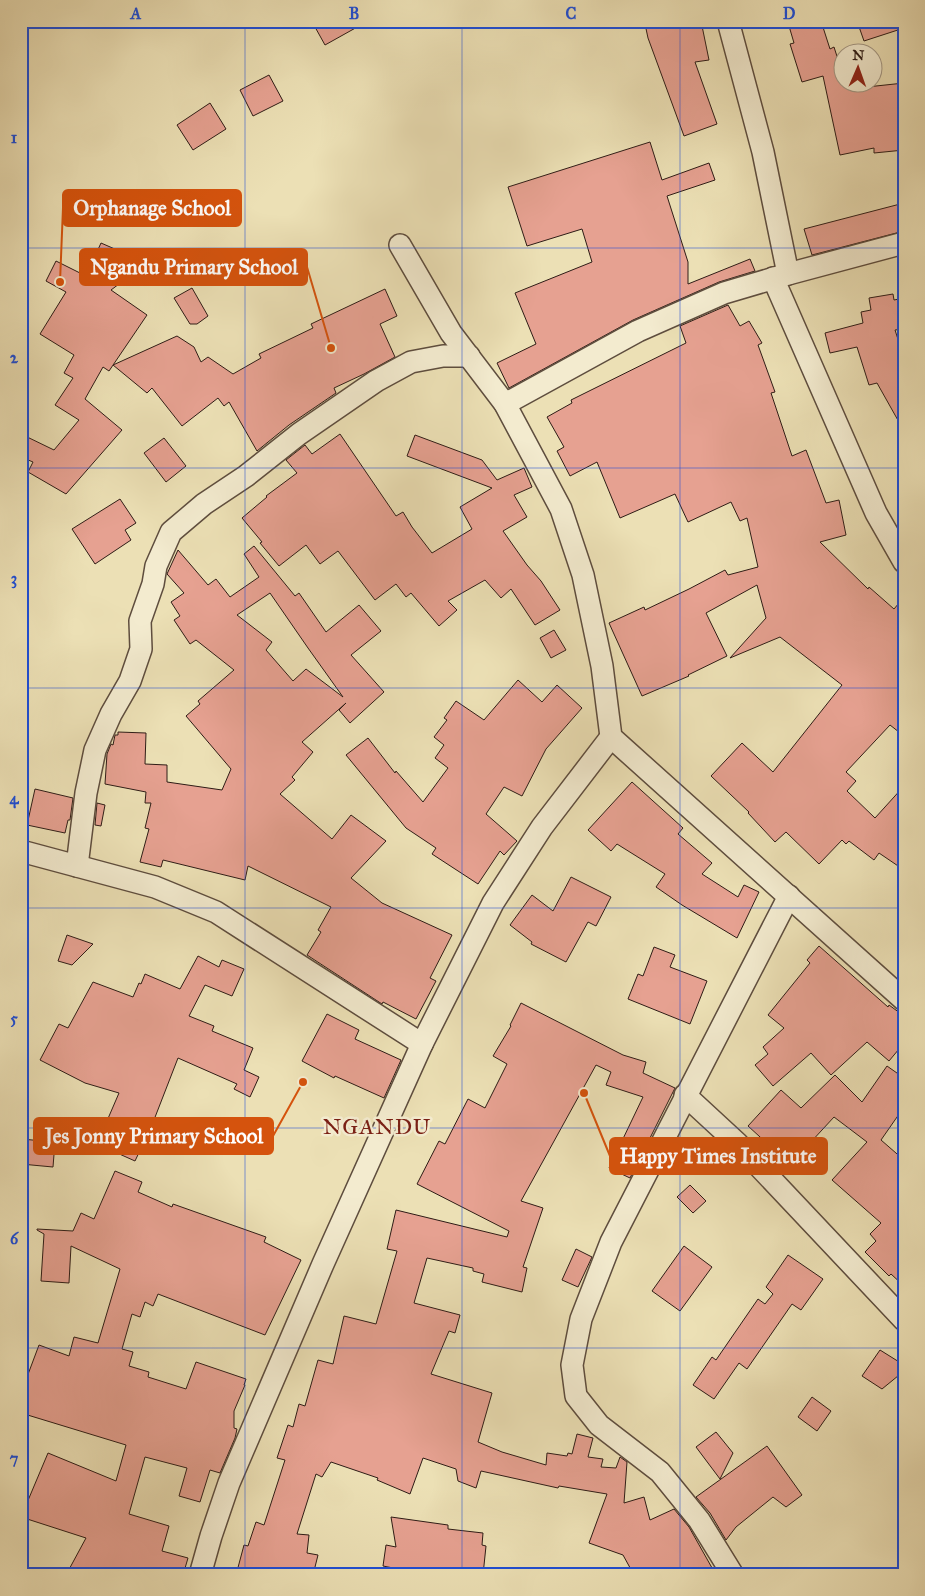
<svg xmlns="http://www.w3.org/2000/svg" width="925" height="1596" viewBox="0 0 925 1596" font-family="'IM FELL Great Primer',serif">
<rect width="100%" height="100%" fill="#ece0b5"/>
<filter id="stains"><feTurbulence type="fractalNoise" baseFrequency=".004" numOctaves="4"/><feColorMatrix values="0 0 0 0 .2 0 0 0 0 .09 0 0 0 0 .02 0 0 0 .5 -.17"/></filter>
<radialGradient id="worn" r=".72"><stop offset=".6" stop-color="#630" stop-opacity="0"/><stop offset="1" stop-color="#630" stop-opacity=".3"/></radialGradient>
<g fill="#e6a191" stroke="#2e1c16" fill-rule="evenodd">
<polygon points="326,21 368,21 325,45 315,27"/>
<polygon points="659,21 701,21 709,60 695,62 717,124 684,136 648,38 645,24"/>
<polygon points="803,21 821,21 830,49 834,47 842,72 842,82 846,82 848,89 904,83 904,150 874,153 874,148 840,155 823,76 802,82 790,44 794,43 789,26"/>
<polygon points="857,21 904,21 904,28 864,41"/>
<polygon points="269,75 283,101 253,116 240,90"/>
<polygon points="210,103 226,129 193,150 177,125"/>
<polygon points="650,142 662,180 709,163 715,180 667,196 688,262 688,284 750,259 755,271 719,282 633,320 509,388 497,363 536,344 515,293 592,262 582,229 527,246 508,187"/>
<polygon points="904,203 904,231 812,255 804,229"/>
<polygon points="101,243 147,263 111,290 147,315 109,371 103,367 85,399 122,430 66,494 28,472 33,462 21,457 21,434 54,450 79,420 55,405 73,378 64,373 74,355 40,334 66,292 46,281 56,261 86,276"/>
<polygon points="192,288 208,316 197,324 190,324 174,298"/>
<polygon points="385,289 397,316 380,324 395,357 364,374 334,388 336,393 289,425 257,451 229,402 224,406 218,398 182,426 152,388 147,393 113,365 177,336 194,347 201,362 208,357 233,374 261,358 259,354 313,328 311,324"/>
<polygon points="893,294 894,300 904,298 904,329 895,330 904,358 904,431 877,383 869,385 857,347 830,353 825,333 863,323 861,312 871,310 869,298"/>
<polygon points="728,305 740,326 749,321 762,343 758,345 775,392 771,393 792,456 806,450 826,503 839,500 846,535 820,542 868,589 869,587 894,609 904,597 904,736 890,725 846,772 856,781 847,791 875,818 904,786 904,870 879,853 874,860 849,841 846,844 842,840 819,864 786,832 775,842 748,813 749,812 711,776 742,743 773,772 842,685 780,637 730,658 766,618 757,585 706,613 727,656 688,675 689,676 642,696 609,623 644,607 645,610 689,589 725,570 728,575 758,567 747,518 740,521 731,502 688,522 675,494 620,518 597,462 570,476 557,451 564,447 547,417 572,403 571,400 686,343 680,326"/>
<polygon points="340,434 396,516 403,512 412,527 432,553 472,529 460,507 492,488 407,456 415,435 482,460 497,480 524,468 532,487 514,495 527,517 503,531 527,565 541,581 560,610 535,625 511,589 501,598 485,580 448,601 457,610 439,626 411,593 406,597 396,584 375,600 338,551 320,564 306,545 279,566 260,543 262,542 242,518 267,497 266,496 297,473 286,460 305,445 312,454"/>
<polygon points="164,438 186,466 166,482 144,453"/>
<polygon points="120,499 136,523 125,530 131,540 95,564 72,529"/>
<path d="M254,546L295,596L299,593L326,632L359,605L381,631L351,655L384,692L350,723L339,710L346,703L302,742L313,752L292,777L295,780L280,794L332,839L351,815L386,841L351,878L382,903L452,935L430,978L436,981L416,1019L383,1002L382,1004L307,955L321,932L318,930L331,907L248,866L245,880L163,860L161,867L140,862L149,829L145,828L151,803H145L146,792L105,784L107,754L111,744L113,745L115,735H118V732L146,733L145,764L167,765V782L222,790L231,769L186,716L200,704L198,701L234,670L196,640L190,644L174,620L180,616L171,602L184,593L167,574L178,550L208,585L216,579L230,597L259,577L244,554ZM270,593L308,648L343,697L306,669L293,681L266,650L272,642L237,615Z"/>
<polygon points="554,630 566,650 551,658 540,638"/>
<polygon points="518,680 542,702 557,685 582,708 546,749 522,796 504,787 486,814 517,841 504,855 500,851 478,884 432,854 436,848 406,828 346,755 368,738 395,773 396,771 423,802 448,768 435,758 444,745 434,737 447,720 444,718 456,701 484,720"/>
<polygon points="632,782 683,828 678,834 712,863 702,874 738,897 744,885 759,892 737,938 682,905 656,887 665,874 617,844 611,851 588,830"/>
<polygon points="35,789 73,798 70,820 68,820 65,833 27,825"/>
<polygon points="97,803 105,805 101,826 95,825"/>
<polygon points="571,877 611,897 596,926 588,922 566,962 531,944 532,942 510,925 532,895 553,911"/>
<polygon points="67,935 93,944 72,965 58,961"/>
<polygon points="819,946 888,1007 889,1005 904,1016 904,1043 889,1061 867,1042 831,1075 811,1053 773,1086 755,1065 768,1054 763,1047 784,1028 768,1015 810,963 807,960"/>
<polygon points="654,947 675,955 670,967 707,981 690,1024 628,999 638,974 643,976"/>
<polygon points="198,956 219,967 222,960 244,969 232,996 205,985 189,1016 214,1026 212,1031 253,1048 244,1070 259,1077 250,1097 234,1089 237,1084 178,1058 152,1125 135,1161 97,1144 119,1093 85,1083 40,1060 59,1024 68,1028 93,982 133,997 139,983 141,984 145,974 180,989"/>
<polygon points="521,1003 623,1055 646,1062 643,1073 675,1088 630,1178 609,1168 643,1097 606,1085 611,1072 596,1065 521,1201 543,1208 523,1267 527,1268 522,1292 482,1282 484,1274 473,1271 473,1268 427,1258 414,1303 460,1315 455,1333 449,1331 431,1374 492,1393 478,1442 502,1452 546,1465 547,1453 567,1456 568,1453 572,1454 577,1434 593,1438 588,1457 603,1459 601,1467 616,1468 620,1457 627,1462 624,1503 644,1497 650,1520 674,1509 689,1527 716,1575 634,1575 623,1555 589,1543 607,1494 559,1486 558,1488 481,1471 476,1488 458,1481 456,1469 423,1458 410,1494 377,1480 378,1478 331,1462 322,1477 316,1474 297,1534 309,1535 307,1553 318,1555 313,1575 236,1575 244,1545 248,1546 256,1522 264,1525 285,1460 277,1458 288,1425 293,1427 299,1404 305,1406 318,1360 333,1364 344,1316 376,1324 397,1251 387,1249 396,1210 507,1237 509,1231 417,1184 439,1141 445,1144 468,1099 485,1108 507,1064 493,1056 511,1026 510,1025"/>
<polygon points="327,1014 359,1030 355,1039 401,1060 384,1098 335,1076 334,1078 302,1061"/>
<polygon points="887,1066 904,1078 904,1107 881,1140 904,1160 904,1286 891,1274 889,1276 865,1252 876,1241 870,1234 881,1223 832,1180 867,1142 834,1117 810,1143 813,1146 794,1168 748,1126 781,1090 801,1108 835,1075 862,1102"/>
<polygon points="21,1139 55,1142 53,1167 21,1164"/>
<polygon points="115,1171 142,1182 138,1192 172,1207 173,1204 266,1237 264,1242 301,1260 265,1335 158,1294 153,1306 145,1302 140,1317 132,1314 122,1349 133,1352 129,1366 149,1372 148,1377 186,1389 196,1362 246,1379 244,1385 245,1385 234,1411 234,1428 237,1429 235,1438 220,1473 210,1470 200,1502 179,1496 187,1468 145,1457 129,1514 169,1526 162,1551 188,1558 183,1575 66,1575 86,1538 21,1517 48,1453 116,1481 126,1445 21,1413 21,1393 39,1345 69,1356 74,1337 98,1343 120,1269 71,1246 69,1283 41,1281 44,1234 37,1230 37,1229 73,1231 81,1213 94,1219"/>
<polygon points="690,1185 706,1201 693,1213 677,1197"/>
<polygon points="684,1246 712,1267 680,1311 652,1291"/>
<polygon points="576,1249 592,1257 578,1287 562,1280"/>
<polygon points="788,1255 823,1279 801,1310 792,1304 747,1369 739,1363 714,1399 693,1385 712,1357 716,1360 758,1299 765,1304 773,1294 766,1287"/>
<polygon points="880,1350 904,1365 904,1371 882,1389 862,1376"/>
<polygon points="812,1397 831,1411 817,1431 798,1417"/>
<polygon points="716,1432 733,1453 720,1479 696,1447"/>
<polygon points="767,1446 802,1495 786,1507 773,1497 736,1527 726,1540 710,1513 696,1497"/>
<polygon points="391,1517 448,1525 448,1529 483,1533 482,1545 486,1546 483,1575 429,1575 383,1566 386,1545 396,1547"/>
</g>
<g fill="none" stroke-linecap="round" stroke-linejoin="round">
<defs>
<g id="minor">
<polyline points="728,21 763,152 788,274"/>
<polyline points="400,245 451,333 505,404 561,509 583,575 602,666 611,737 904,1000"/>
<polyline points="773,278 876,513 904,562"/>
<polyline points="505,404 638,331 724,293 788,274 904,243"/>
<polyline points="21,851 155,887 216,912 422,1044"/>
<polyline points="77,866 86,793 95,750 111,714 130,681 141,649 140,621 153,584 156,566 171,532 204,504 246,476 299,434 376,381 411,362 443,356 469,356"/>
<polyline points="685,1095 737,1143 904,1320"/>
<polyline points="200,1575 211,1536 229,1483 323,1264 422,1044 493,903 542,827 611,737"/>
<polyline points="733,1575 699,1520 660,1472 599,1425 576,1396 572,1365 581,1319 611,1242 789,896"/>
</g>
</defs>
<use href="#minor" stroke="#5e4d3e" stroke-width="24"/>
<use href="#minor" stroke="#f3ebcf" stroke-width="21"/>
</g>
<path fill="none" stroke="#1d4ed8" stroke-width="1" stroke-opacity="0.55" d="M245,21V1575M462,21V1575M680,21V1575M21,248H904M21,468H904M21,688H904M21,908H904M21,1128H904M21,1348H904"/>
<g text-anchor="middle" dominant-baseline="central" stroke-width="5" stroke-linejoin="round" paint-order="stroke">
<g font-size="22" letter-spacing="1" fill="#7a1f14" stroke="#f3ebcf">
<text x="377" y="1126">NGANDU</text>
</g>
</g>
<path fill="none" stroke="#d5530d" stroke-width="2" d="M60 282L63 208M331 348L307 267M303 1082L273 1136M584 1093L610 1156"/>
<g fill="#d5530d" stroke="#f3ebcf" stroke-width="2">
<circle cx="60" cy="282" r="5"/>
<circle cx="331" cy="348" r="5"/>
<circle cx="303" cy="1082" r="5"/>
<circle cx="584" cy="1093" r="5"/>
</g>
<g fill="#d5530d" stroke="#d5530d" stroke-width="2">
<rect x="63" y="190" width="178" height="36" rx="5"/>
<rect x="80" y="249" width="227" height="36" rx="5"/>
<rect x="34" y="1118" width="239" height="36" rx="5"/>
<rect x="610" y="1138" width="217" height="36" rx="5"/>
</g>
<g font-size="21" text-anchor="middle" font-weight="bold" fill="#fff">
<text x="152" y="215">Orphanage School</text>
<text x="194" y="274">Ngandu Primary School</text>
<text x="154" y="1143">Jes Jonny Primary School</text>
<text x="718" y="1163">Happy Times Institute</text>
</g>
<rect width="925" height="1596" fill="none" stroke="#ece0b5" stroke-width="55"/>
<g transform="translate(858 68) rotate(2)"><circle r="24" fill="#f3ebcf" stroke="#a49885"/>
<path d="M0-4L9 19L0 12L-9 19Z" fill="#8f2418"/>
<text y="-8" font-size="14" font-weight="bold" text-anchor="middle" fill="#2e1c16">N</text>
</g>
<rect x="28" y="28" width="870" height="1540" fill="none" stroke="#1d4ed8" stroke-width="2"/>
<g font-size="16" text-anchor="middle" font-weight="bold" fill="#1d4ed8">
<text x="136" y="19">A</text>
<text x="354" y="19">B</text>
<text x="571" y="19">C</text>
<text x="789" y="19">D</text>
<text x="14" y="143">1</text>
<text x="14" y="363">2</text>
<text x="14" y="584">3</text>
<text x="14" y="804">4</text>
<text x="14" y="1024">5</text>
<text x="14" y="1244">6</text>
<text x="14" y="1464">7</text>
</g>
<rect width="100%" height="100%" filter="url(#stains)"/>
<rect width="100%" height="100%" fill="url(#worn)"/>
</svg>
